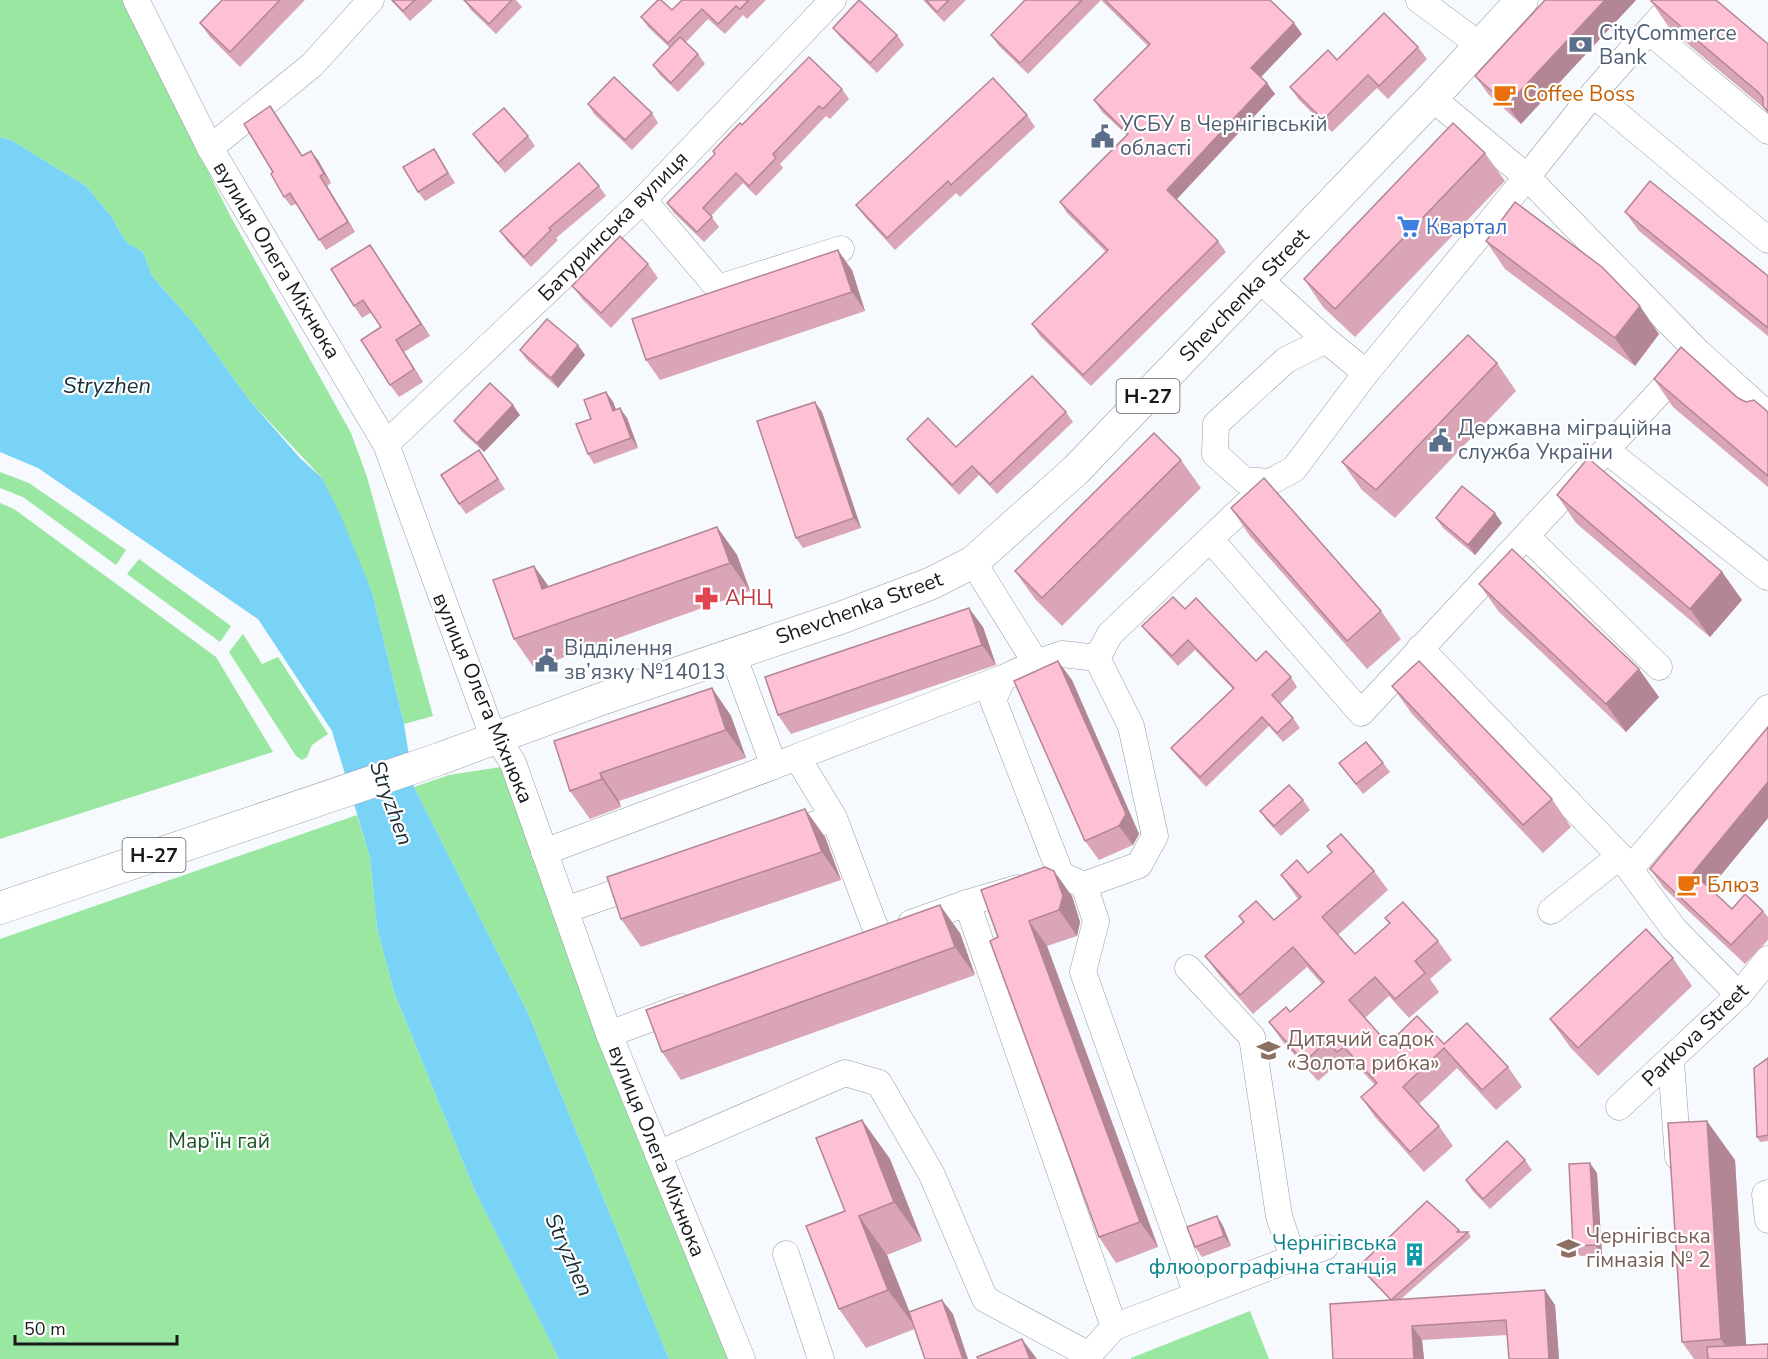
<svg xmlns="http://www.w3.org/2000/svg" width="1768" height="1359" viewBox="0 0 1768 1359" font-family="'Nunito Sans',sans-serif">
<rect width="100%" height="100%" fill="#f6f9fd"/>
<g fill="#99e7a1">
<polygon points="0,0 122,0 232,219 351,433 367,477 433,716 404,724 372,592 322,478 250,401 196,326 152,276 143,252 126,242 111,216 86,186 11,140 0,137"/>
<polygon points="0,472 29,483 126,550 116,565 23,497 0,488"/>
<polygon points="0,503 14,509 216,657 273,752 0,839"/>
<polygon points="139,559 231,626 220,642 127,574"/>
<polygon points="243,634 262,664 278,657 328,734 312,745 307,757 302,760 296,756 229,652"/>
<polygon points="501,767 604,1054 729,1359 669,1359 528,1013 414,787 449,775"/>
<polygon points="357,815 370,857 377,928 394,992 474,1189 559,1359 0,1359 0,939"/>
<polygon points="1250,1311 1269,1359 1131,1359 1131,1358"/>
</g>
<polygon fill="#78d3f6" points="0,137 11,140 86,186 111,216 126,242 143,252 152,276 196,326 250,401 300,458 322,478 341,516 372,592 404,724 414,787 528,1013 669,1359 559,1359 474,1189 394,992 377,928 370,857 332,731 258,619 38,468 0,452"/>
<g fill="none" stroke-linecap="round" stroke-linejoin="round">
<defs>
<g id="minor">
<polyline points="136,0 210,148 386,444 488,723 513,763 609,1034 742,1359"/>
<polyline points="1419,0 1481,46"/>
<polyline points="1649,31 1768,131"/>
<polyline points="1593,94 1768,240"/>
<polyline points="1432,98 1527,177 1593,94 1676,0"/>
<polyline points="210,148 312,65 371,0"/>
<polyline points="643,200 718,288 841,249"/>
<polyline points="1259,279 1326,340 1286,360 1216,424 1215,454 1244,480 1270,482"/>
<polyline points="1326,340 1366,373"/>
<polyline points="386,444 643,200 833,0"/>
<polyline points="1606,450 1767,577"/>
<polyline points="1526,536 1659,667"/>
<polyline points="1211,540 1361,713 1685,365"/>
<polyline points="973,562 1036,663 1003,678 993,700 1061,875 1084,885 1096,921 1083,972 1197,1295"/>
<polyline points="1420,648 1620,856 1674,929 1739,995"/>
<polyline points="1036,663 1062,654 1097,658 1110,634 1270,482 1294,469 1366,373 1527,177 1698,352 1768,415"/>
<polyline points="797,757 1003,678"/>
<polyline points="774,766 797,757 834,818 784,835"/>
<polyline points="834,818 878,935"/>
<polyline points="544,852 774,766 733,655"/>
<polyline points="1631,868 1768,708"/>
<polyline points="1084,885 1139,865 1155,836 1131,726 1097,658"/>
<polyline points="1018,888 967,903 1114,1327 1293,1258"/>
<polyline points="565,910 644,883"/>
<polyline points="1551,911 1620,856"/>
<polyline points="911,923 967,903"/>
<polyline points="1188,968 1252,1037 1279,1216 1293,1258 1325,1247"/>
<polyline points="609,1034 682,1007"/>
<polyline points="1671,1061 1678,1157"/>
<polyline points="1619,1107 1739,995 1768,959"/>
<polyline points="658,1154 845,1073 879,1083 932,1175 985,1299 1089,1355 1114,1327"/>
<polyline points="1768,1193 1765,1194 1768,1220"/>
<polyline points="786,1254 821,1359"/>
</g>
<polyline id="major" points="0,908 439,759 604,698 843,617 932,583 973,562 1076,470 1432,98 1522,0"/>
</defs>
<use href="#minor" stroke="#959da6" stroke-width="27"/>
<use href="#major" stroke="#959da6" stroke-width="33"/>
<use href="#minor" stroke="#fff" stroke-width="26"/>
<use href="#major" stroke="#fff" stroke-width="32"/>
</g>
<g fill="#daa5b6">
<polygon points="222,0 305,0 240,67 210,37 200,23"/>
<polygon points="391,0 433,0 410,21"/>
<polygon points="464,0 516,0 522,7 496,34 471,10"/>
<polygon points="682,0 766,0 747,19 743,15 725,34 708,19 686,42 698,54 705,64 678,92 660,75 653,65 670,48 648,27 641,17 672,10"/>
<polygon points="923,0 966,0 944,22"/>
<polygon points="1025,0 1101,0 1028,74 999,46 991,35"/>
<polygon points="1101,0 1270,0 1302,34 1261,77 1275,94 1177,199 1218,241 1226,252 1091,386 1040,336 1032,324 1106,252 1067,213 1060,202 1127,135 1102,112 1094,100 1148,46"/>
<polygon points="1545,0 1636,0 1521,124 1489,95 1475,76"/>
<polygon points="1651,1 1768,44 1768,114 1764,108 1670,29"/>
<polygon points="833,28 897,35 904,45 877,73 840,37"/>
<polygon points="1418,47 1427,59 1388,99 1377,88 1332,132 1299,100 1290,87 1337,60"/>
<polygon points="842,89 849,99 830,119 826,116 780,164 783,168 756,196 743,183 711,216 719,227 704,242 674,213 667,203 715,154 713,151 742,125"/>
<polygon points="588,104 652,113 658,123 632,150 594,114"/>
<polygon points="1027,115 1035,127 960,197 956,193 895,250 865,217 856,205"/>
<polygon points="277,116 302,155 318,160 331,183 327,186 355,232 326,250 296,204 291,206 284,197 273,172"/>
<polygon points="473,134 528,136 535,146 505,173 480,144"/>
<polygon points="434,149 455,183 425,201 418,192"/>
<polygon points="1485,153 1505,181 1355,337 1323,307 1304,279"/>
<polygon points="599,186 606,196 556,238 558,240 531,267 507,241 500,231"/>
<polygon points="1625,212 1768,276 1768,336 1639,231"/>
<polygon points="1486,241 1659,334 1635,366 1505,269"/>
<polygon points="370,245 430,336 404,352 423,382 399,397 390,385 381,327 372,312 362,318 354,306"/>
<polygon points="648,264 658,278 611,328 583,300 572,286"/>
<polygon points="852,270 865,311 660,380 646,360"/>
<polygon points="520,350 585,355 558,388 527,360"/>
<polygon points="1497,363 1516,391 1395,518 1362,490 1342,462"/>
<polygon points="1654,379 1738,398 1768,412 1768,487 1673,407"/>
<polygon points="606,392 613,402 616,409 627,418 638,448 594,464 588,454 591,419"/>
<polygon points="822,412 861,528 803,548 796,538"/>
<polygon points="1066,412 1073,422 997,494 979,475 959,495 914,448 907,439 956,447"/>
<polygon points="520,415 484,452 461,431 454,421"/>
<polygon points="486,460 505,489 466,514 459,504"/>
<polygon points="1181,460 1201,488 1062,626 1035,599 1015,571"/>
<polygon points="1557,495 1722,572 1742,600 1710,637 1576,523"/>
<polygon points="1231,508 1381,611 1401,639 1367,669 1250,536"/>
<polygon points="1436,518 1502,523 1475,555 1443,528"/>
<polygon points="717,527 737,555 750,591 534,668 514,639 534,566 549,587"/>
<polygon points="1479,584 1659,697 1626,732 1499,612"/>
<polygon points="1185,609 1256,661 1291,677 1297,687 1280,704 1293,718 1300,728 1283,742 1269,726 1206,787 1178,757 1171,748 1233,689 1195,650 1178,666 1149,635 1142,626"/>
<polygon points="983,627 996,665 791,734 778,715"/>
<polygon points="1072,680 1139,834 1133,845 1099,860 1085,841"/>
<polygon points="1392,686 1552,799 1571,827 1543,853 1412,714"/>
<polygon points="712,688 731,716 746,758 619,801 621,807 590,819 570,791"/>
<polygon points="1768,727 1768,818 1710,888 1732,909 1763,911 1768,917 1768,940 1745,964 1664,888 1650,869"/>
<polygon points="1339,763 1383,763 1390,772 1363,794"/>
<polygon points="1303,800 1310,810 1281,836 1267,821 1260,811"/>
<polygon points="805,809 825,837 841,880 641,947 621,919"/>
<polygon points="1327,846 1374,871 1388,890 1338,935 1355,954 1389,924 1385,918 1438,941 1452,960 1430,979 1439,992 1409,1018 1389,996 1365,1018 1388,1044 1444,1044 1508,1067 1522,1087 1496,1110 1457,1068 1419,1104 1439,1126 1453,1146 1424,1172 1375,1117 1361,1097 1375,1085 1357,1066 1351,1072 1341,1061 1318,1081 1283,1042 1269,1022 1290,1012 1322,984 1307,967 1253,1014 1219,975 1205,956 1243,922 1239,916 1274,920 1298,899 1281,875 1308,873 1332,853"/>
<polygon points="1072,896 1080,922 1077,936 1047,946 1158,1247 1116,1263 1099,1237 998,937"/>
<polygon points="960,933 975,975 681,1080 662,1052"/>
<polygon points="1673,958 1692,986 1598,1076 1570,1047 1550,1019"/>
<polygon points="1768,1058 1768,1141 1760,1142 1757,1137"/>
<polygon points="862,1120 890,1159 922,1241 887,1255 909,1312 953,1314 866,1348 839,1309 845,1211"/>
<polygon points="1525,1160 1532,1170 1490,1209 1472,1190 1466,1180"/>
<polygon points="1735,1160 1746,1345 1768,1359 1694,1359 1682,1342"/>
<polygon points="1597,1173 1602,1255 1580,1256 1573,1246"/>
<polygon points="1217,1216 1223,1226 1231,1246 1202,1257 1195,1247"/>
<polygon points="1459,1230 1461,1232 1468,1232 1471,1237 1400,1300 1555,1305 1559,1359 1509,1359 1507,1335 1422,1340 1424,1359 1333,1359 1391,1300 1362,1271 1359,1266"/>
</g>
<g fill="#b28694">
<polygon points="1605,0 1636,0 1521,124 1507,105"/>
<polygon points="1294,23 1302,34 1259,79 1251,68"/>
<polygon points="1267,83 1275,94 1175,201 1167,190"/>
<polygon points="311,151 318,160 331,183 324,174"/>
<polygon points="320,176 327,186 355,232 348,222"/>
<polygon points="370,245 379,258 430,336 421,324"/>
<polygon points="838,250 852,270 865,311 852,292"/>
<polygon points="1640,306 1659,334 1635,366 1615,338"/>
<polygon points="396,340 404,352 423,382 414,369"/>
<polygon points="578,345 585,355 558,388 551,378"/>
<polygon points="606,392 613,402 620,420 613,411"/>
<polygon points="815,402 822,412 861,528 854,518"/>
<polygon points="513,405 520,415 484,452 477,443"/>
<polygon points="620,408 627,418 638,448 631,438"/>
<polygon points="1495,513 1502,523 1475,555 1468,545"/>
<polygon points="717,527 737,555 750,591 730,563"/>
<polygon points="534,566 554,594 542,589"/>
<polygon points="1722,572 1742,600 1710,637 1690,609"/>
<polygon points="969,608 983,627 996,665 982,645"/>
<polygon points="1058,661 1072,680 1139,834 1133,845 1119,826"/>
<polygon points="1639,669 1659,697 1626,732 1606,704"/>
<polygon points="712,688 731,716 746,758 726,730"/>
<polygon points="600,773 619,801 621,807 602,779"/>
<polygon points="1768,782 1768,818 1707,892 1693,873"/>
<polygon points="805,809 825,837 841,880 822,852"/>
<polygon points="1054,871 1072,896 1080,922 1077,936 1059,910"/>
<polygon points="940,905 960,933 975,975 955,947"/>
<polygon points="1029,921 1047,946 1158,1247 1140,1222"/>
<polygon points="862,1120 890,1159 922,1241 894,1202"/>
<polygon points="1707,1121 1735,1160 1747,1359 1734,1359 1721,1339"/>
<polygon points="1590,1163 1597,1173 1602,1255 1595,1245"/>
<polygon points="859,1216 887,1255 916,1328 888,1290"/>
<polygon points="1217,1216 1223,1226 1231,1246 1224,1236"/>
<polygon points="1545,1290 1555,1305 1559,1359 1549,1359"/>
<polygon points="942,1300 953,1314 968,1359 963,1359"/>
<polygon points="1412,1326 1422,1340 1424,1359 1414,1359"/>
<polygon points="1022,1339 1037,1359 1030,1359"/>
</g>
<g fill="#fec0d4" stroke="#b28694" stroke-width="1.5">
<polygon points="222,0 280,0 230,52 200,23"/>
<polygon points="392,0 415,0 403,11"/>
<polygon points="464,0 512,0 489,24"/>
<polygon points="658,0 661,0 672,10 682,0 749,0 740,9 736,6 718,24 702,9 668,43 641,17"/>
<polygon points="859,0 897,35 870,63 833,28"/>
<polygon points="926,0 949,0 937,12"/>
<polygon points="1025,0 1082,0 1020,63 991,35"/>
<polygon points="1105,0 1270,0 1294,23 1251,68 1267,83 1167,190 1218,241 1083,375 1032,324 1108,250 1060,202 1128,134 1094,100 1150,44"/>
<polygon points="1545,0 1605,0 1507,105 1475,76"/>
<polygon points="1652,0 1716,0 1768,44 1768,111 1763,106 1763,98 1758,92 1651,1"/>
<polygon points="1384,13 1418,47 1379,86 1368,75 1323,120 1290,87 1328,50 1337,60"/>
<polygon points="680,37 698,54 671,83 653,65"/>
<polygon points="809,57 842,89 823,109 819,106 773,154 776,158 749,186 736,173 703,208 712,217 697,232 667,203 715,154 713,151 740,123 742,125"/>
<polygon points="614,77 652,113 625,140 588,104"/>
<polygon points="993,78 1027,115 951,185 948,181 887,238 856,205"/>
<polygon points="270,106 302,156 311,151 324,174 320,176 348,222 319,240 290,193 284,197 271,174 273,172 244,124"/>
<polygon points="504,108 528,136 498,163 473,134"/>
<polygon points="1453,123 1485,153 1335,309 1304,279"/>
<polygon points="434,149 448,173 418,192 403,167"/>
<polygon points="579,163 599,186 549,228 551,230 524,257 500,231"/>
<polygon points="1650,181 1768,276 1768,328 1625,212"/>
<polygon points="1515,202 1602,267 1640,306 1615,338 1486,241"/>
<polygon points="620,236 648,264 601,313 572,286"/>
<polygon points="370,245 421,324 396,340 414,369 390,385 361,340 381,327 363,300 354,306 331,269"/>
<polygon points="838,250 852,292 646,360 632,319"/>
<polygon points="547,319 578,345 551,378 520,350"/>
<polygon points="1468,335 1497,363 1376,490 1342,462"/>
<polygon points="1681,347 1738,398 1746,402 1754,400 1768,412 1768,476 1654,379"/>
<polygon points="1032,376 1066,412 990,484 972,466 952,485 907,439 928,418 956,447"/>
<polygon points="490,383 513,405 477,443 454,421"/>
<polygon points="606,392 613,411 620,408 631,438 588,454 576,424 591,419 584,400"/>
<polygon points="815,402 854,518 796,538 757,421"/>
<polygon points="1154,433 1181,460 1042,598 1015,571"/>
<polygon points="479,450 498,479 459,504 441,475"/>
<polygon points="1588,458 1722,572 1690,609 1557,495"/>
<polygon points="1264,478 1381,611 1347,641 1231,508"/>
<polygon points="1462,486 1495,513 1468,545 1436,518"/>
<polygon points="717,527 730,563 514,639 493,580 534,566 542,589"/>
<polygon points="1512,549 1639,669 1606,704 1479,584"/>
<polygon points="1173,597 1185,609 1196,598 1256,661 1266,651 1291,677 1272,695 1293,718 1277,733 1262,717 1200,777 1171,748 1234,688 1188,640 1172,656 1142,626"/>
<polygon points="969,608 982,645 778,715 765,677"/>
<polygon points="1058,661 1126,814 1119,826 1085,841 1014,681"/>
<polygon points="1419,661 1552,799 1523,825 1392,686"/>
<polygon points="712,688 726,730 600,773 602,779 570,791 554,741"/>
<polygon points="1768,727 1768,782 1693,873 1732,909 1745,894 1763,911 1731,945 1650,869"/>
<polygon points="1366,742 1383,763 1356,784 1339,763"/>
<polygon points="1289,785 1303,800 1274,826 1260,811"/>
<polygon points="805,809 822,852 621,919 607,877"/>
<polygon points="1341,834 1374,871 1322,917 1355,954 1390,923 1385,918 1403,902 1438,941 1415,961 1425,973 1395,999 1375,977 1349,1000 1388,1044 1417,1016 1444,1044 1467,1023 1508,1067 1482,1090 1444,1048 1403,1087 1439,1126 1410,1152 1361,1097 1377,1083 1344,1047 1337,1052 1327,1041 1304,1062 1269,1022 1286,1007 1290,1012 1324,982 1293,947 1240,995 1205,956 1244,922 1239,916 1256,901 1274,920 1301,897 1281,875 1297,860 1308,873 1332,852 1327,846"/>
<polygon points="1045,867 1054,871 1063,896 1059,910 1029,921 1140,1222 1099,1237 990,941 998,937 981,890"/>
<polygon points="940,905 955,947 662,1052 646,1010"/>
<polygon points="1646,929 1673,958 1578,1048 1550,1019"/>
<polygon points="1768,1058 1768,1135 1757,1137 1754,1068"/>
<polygon points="862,1120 894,1202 859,1216 888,1290 839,1309 806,1226 845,1211 816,1138"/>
<polygon points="1707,1121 1721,1339 1682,1342 1668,1123"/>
<polygon points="1507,1141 1525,1160 1483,1199 1466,1180"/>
<polygon points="1590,1163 1595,1245 1573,1246 1569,1164"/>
<polygon points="1427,1201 1459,1230 1457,1232 1468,1232 1391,1300 1359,1266"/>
<polygon points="1217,1216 1224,1236 1195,1247 1187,1227"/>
<polygon points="1545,1290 1549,1359 1509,1359 1506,1320 1412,1326 1414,1359 1333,1359 1330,1304"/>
<polygon points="942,1300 963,1359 925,1359 909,1312"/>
<polygon points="1022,1339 1030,1359 978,1359 977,1357"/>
<polygon points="1768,1344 1768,1359 1708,1359 1707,1347"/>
</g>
<defs>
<symbol id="bank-bare" viewBox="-9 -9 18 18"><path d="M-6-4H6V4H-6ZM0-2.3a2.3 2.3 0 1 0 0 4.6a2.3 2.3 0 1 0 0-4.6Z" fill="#5c6f8a" stroke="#fff" stroke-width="2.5" paint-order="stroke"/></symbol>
<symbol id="cafe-bare" viewBox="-9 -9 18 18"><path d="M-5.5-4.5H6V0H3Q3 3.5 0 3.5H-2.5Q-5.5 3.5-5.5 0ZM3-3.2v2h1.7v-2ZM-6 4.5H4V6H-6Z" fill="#e8710a" stroke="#fff" stroke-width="2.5" paint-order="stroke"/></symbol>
<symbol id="civic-bare" viewBox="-9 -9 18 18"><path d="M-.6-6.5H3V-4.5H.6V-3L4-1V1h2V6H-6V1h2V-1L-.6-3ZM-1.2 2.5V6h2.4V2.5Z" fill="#5c6f8a" stroke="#fff" stroke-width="2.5" paint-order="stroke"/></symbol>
<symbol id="supermarket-bare" viewBox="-9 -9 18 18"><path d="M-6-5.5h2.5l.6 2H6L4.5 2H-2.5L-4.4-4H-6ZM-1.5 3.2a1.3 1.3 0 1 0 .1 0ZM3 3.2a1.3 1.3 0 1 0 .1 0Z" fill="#3f7fe0" stroke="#fff" stroke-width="2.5" paint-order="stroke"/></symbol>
<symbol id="pharmacy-bare" viewBox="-9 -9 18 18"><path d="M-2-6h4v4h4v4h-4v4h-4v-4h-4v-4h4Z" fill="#e0444e" stroke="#fff" stroke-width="2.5" paint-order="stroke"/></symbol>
<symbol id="school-bare" viewBox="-9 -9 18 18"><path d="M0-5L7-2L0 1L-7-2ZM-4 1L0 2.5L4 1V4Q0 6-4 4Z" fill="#8d6e63" stroke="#fff" stroke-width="2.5" paint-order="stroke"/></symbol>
<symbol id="building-bare" viewBox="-9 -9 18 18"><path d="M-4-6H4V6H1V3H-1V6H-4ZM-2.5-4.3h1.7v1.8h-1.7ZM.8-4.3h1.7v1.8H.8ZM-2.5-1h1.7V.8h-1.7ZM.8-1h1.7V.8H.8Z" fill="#0f9aa8" stroke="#fff" stroke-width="2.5" paint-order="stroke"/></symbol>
</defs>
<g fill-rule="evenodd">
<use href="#bank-bare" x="1564" y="28" width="33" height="33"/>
<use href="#cafe-bare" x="1488" y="78" width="33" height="33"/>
<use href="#civic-bare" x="1086" y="120" width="33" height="33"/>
<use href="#supermarket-bare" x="1392" y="210" width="33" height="33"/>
<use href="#civic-bare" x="1424" y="424" width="33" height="33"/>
<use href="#pharmacy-bare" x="690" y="582" width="33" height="33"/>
<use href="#civic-bare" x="530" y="644" width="33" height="33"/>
<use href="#cafe-bare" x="1672" y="868" width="33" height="33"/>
<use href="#school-bare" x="1252" y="1034" width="33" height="33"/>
<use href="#school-bare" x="1552" y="1232" width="33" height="33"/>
<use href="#building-bare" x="1398" y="1238" width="33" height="33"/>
</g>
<g text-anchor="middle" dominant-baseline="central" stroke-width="4.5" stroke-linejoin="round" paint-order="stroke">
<g fill="#fff" stroke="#5d5f61" stroke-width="1.5">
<rect x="1116.5" y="379" width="63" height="34" rx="4.5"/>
<rect x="122.5" y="838" width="63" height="34" rx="4.5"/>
</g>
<g font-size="20" font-weight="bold" fill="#171a1d">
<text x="1148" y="396">Н-27</text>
<text x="154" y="855">Н-27</text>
</g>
<g font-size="21" fill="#4e5e75" stroke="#fff" text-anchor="start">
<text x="1599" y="33">CityCommerce<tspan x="1599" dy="24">Bank</tspan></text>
<text x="1120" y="124">УСБУ в Чернігівській<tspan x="1120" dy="24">області</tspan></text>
<text x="1458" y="428">Державна міграційна<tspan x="1458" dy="24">служба України</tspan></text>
<text x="564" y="648">Відділення<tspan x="564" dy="24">зв’язку №14013</tspan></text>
</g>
<g font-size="21" fill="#c56008" stroke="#fff" text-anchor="start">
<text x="1523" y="94">Coffee Boss</text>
<text x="1707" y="885">Блюз</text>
</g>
<g font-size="21" fill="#171a1d" stroke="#fff">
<text transform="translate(613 226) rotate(-45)">Батуринська вулиця</text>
<text transform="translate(277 260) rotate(59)">вулиця Олега Міхнюка</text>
<text transform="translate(1244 295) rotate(-46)">Shevchenka Street</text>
<text transform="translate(859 608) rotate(-20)">Shevchenka Street</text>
<text transform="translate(483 698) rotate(67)">вулиця Олега Міхнюка</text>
<text transform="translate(1695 1035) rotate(-44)">Parkova Street</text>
<text transform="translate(657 1151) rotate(68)">вулиця Олега Міхнюка</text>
</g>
<g font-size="21" fill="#366cbe" stroke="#fff" text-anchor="start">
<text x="1426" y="227">Квартал</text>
</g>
<g font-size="21" fill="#be3a42" stroke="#fff" text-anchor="start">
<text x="725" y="598">АНЦ</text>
</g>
<g font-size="21" fill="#785e54" stroke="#fff" text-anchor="start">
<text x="1287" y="1039">Дитячий садок<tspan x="1287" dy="24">«Золота рибка»</tspan></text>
<text x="1586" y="1236">Чернігівська<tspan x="1586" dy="24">гімназія № 2</tspan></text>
</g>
<g font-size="21" fill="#1e5326" stroke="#fff">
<text x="219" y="1141">Мар'їн гай</text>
</g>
<g font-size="21" fill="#0d838f" stroke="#fff" text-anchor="end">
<text x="1397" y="1243">Чернігівська<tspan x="1397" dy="24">флюорографічна станція</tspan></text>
</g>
<g font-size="22" font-style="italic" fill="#182d36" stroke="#fff">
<text x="107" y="386">Stryzhen</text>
<text transform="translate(391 803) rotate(70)">Stryzhen</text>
<text transform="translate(569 1255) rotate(66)">Stryzhen</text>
</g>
</g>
<path d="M15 1335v9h162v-9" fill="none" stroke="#171a1d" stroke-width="3"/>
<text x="24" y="1335" font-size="18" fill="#171a1d" stroke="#ffffff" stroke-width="4.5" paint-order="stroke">50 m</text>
</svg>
